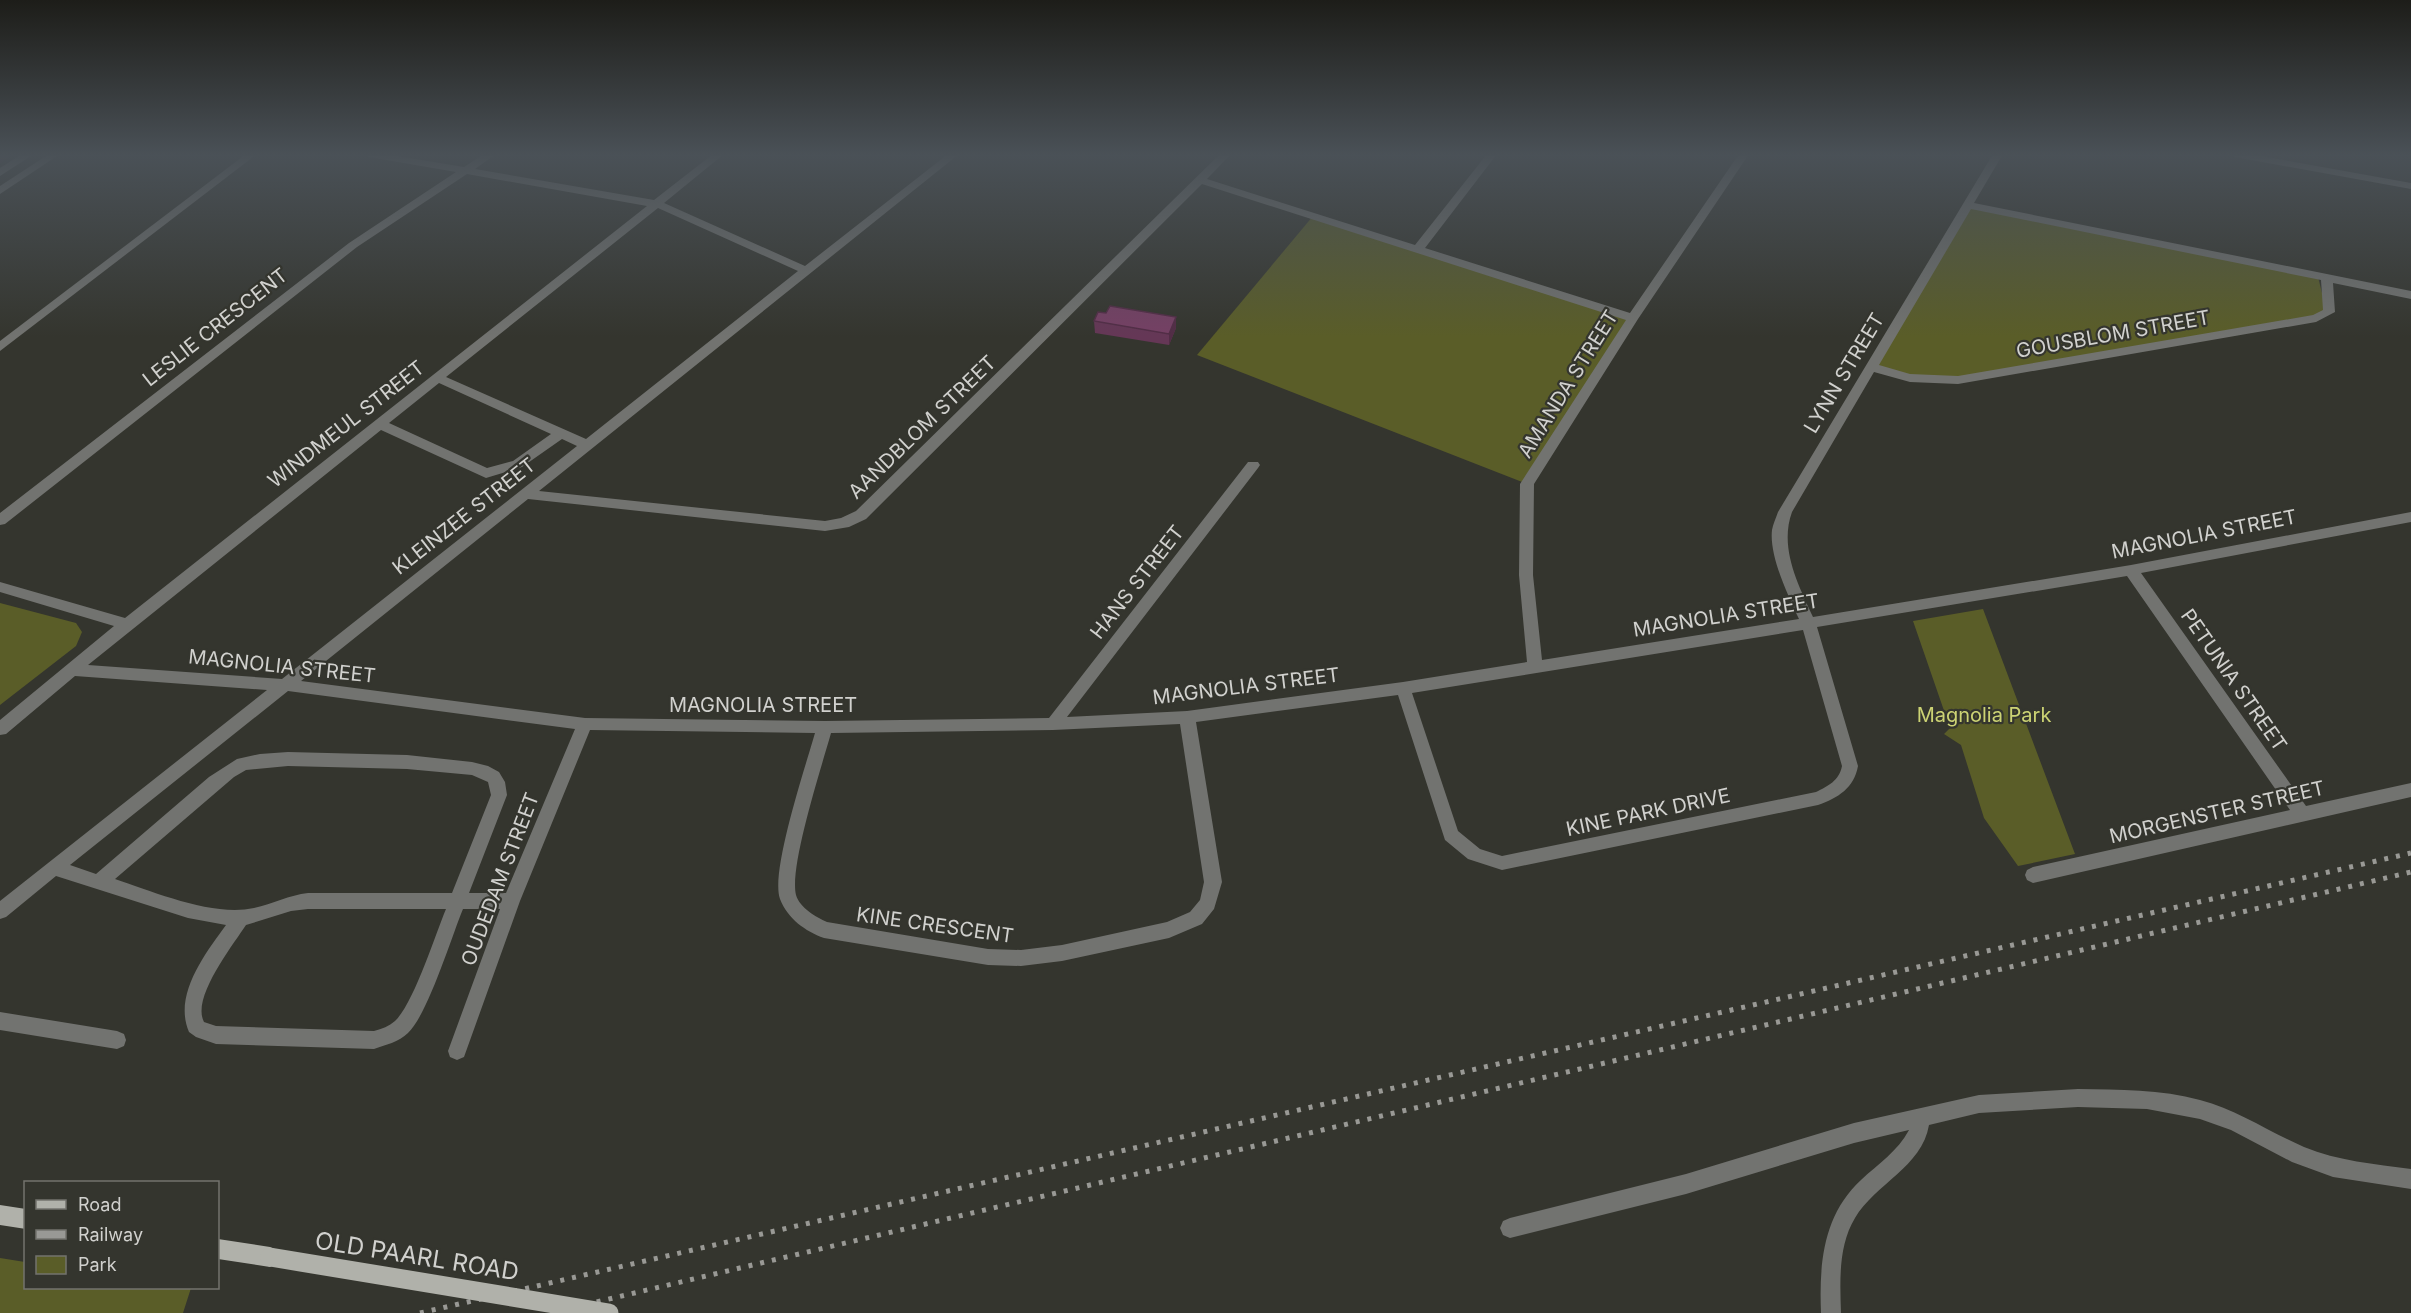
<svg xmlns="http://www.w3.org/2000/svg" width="2411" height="1313" viewBox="0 0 2411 1313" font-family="Inter,sans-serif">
<rect width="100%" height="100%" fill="#34352e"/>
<g fill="#5a5d28">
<polygon points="1968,205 2318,277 2326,309 2316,316 1953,379 1913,377 1872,364"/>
<polygon points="1313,216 1633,318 1527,484 1197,355"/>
<polygon points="0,603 76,623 82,632 76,646 0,705"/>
<polygon points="1983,609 2075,854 2018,866 1984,818 1961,745 1944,734 1950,728 1913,621"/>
<polygon points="0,1258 25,1262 26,1288 191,1288 183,1313 0,1313"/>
</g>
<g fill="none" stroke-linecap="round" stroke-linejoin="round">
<g fill="#727370" fill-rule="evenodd">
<polygon points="22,154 34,154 0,176 0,168"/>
<polygon points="49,154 60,154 0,194 0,186"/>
<polygon points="246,154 257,154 0,351 0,341"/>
<path d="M364,154H385L464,167L484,154H496L475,169L654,200L713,154H724L664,203L805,266L948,154H959L539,491L825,521L841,518L856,511L1220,154H1231L1207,179L1415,245L1487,154H1497L1425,248L1630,313L1739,154H1749L1638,319L1534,484L1533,575L1542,660L1799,619C1788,595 1769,556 1772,530C1773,524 1776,518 1778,512L1993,154H2003L1974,203L2411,291V299L2333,283L2335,312L2316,322L1958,384L1910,382L1874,372L1792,512C1779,548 1798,584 1813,617L2131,565L2411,512V522L2141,573L2306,806L2411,783V797L2033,883L2027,880L2025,875L2027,870L2033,867L2290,810L2127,576L1817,627L1858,766C1854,788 1838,798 1818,805L1502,870L1468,859L1445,840L1398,695L1196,722L1222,882L1214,909L1202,924L1169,938L1062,961L1021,966L988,965L824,938C805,931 788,919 780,899C770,872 806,765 815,733L590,730L520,901L464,1057L457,1060L450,1057L448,1051L500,909H463C451,938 428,1014 408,1033C399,1042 385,1045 374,1049L216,1044L196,1037L189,1032C173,995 205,954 226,925L188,918L56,876L6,917L0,919V901L267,690L75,676L6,734L0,735V720L114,626L0,592V582L125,618L647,206L467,174L357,247L5,524L0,525V513L349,243L456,172L369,157ZM1202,184L1626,320L1520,484L1519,575L1527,662L1403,682L1187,711L1067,717L1258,468L1260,465L1258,462H1248L1049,718L825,721L585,718L301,681L528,499L825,531L849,527L866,519ZM658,208L798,271L586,439L446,377ZM1971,209L2321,280L2323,310L2313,315L1958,376L1910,374L1879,365ZM439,383L551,434L513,461L487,468L389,423ZM381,430L486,478L522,467L562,439L577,446L282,679L88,665ZM1803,630L1842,766C1839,781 1828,786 1816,792L1502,856L1480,849L1458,831L1412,693ZM288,691L575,729L506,893H469L507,795L505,782L499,772L488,766L472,762L407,755L288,752L260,754L237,759L209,777L96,874L70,865ZM1180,724L1204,882L1200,900L1190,912L1167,922L1062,945L1021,950L988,949L827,922C816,917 800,908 796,895C789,866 822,766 831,733L1053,730ZM288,766L407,769L472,775L488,782L491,795L452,893H308C289,895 273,904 254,908C213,917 154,892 115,879L234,777L246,770ZM308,909H446C435,935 414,1003 395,1021C389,1026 382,1029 374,1031L216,1026L204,1022C191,998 233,945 246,925L291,911Z"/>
<polygon points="2230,154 2250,154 2411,183 2411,189 2235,157"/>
<polygon points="0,1012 117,1031 124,1034 126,1040 124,1046 117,1049 0,1030"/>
<path d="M2078,1089C2119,1090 2161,1089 2200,1100C2238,1110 2269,1132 2304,1147C2338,1161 2375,1164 2411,1169V1189L2333,1177L2292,1162L2231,1130L2200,1119L2147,1109L2078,1107L1979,1113L1929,1125C1922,1167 1875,1184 1855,1218C1838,1246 1840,1282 1841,1313H1821C1819,1264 1823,1215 1861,1180C1878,1164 1898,1151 1909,1130L1854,1143L1686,1194L1510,1238L1503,1235L1500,1228L1503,1221L1510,1218L1686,1174L1854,1123L1979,1095Z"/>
</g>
<g fill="#b0b1aa" fill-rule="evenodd">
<polygon points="0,1205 26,1209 26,1229 0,1225"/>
<polygon points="218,1239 270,1247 277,1250 280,1257 277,1264 270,1267 218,1259"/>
</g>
<g stroke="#999995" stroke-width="5" stroke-dasharray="4 8" stroke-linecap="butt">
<polyline points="420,1313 2411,853"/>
<polyline points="550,1313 2411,872"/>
</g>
<polyline stroke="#b0b1aa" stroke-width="19" points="270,1257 609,1313"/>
</g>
<polygon fill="#653756" points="1176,317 1176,328 1169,345 1095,333 1094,321"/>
<g fill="#522d46">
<polygon points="0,154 14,154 0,163"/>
<polygon points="1176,317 1176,328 1169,345 1169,334"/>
</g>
<polygon fill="#754064" stroke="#522d46" stroke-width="1.5" points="1110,306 1176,317 1169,334 1094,321 1098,312 1106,313"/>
<linearGradient id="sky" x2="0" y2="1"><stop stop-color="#1d1d19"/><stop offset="0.46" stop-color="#4a5157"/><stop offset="1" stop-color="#4a5157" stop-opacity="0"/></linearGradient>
<rect width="2411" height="337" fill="url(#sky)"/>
<g text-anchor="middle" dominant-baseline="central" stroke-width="4.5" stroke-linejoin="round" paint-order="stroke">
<g font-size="20" fill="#d1d1ce" stroke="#34352e">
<text transform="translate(215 327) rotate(-38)">LESLIE CRESCENT</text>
<text transform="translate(2113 334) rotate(-10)">GOUSBLOM STREET</text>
<text transform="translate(1844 373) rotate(-59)">LYNN STREET</text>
<text transform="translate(1568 384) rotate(-58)">AMANDA STREET</text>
<text transform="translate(346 424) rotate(-38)">WINDMEUL STREET</text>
<text transform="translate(922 427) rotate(-44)">AANDBLOM STREET</text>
<text transform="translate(464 516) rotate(-38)">KLEINZEE STREET</text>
<text transform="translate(2204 534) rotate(-11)">MAGNOLIA STREET</text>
<text transform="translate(1137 582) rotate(-52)">HANS STREET</text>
<text transform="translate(1726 615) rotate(-9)">MAGNOLIA STREET</text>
<text transform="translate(282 666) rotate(6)">MAGNOLIA STREET</text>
<text transform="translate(2234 680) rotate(55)">PETUNIA STREET</text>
<text transform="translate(1246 686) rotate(-7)">MAGNOLIA STREET</text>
<text x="763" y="705">MAGNOLIA STREET</text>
<text transform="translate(1648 812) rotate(-12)">KINE PARK DRIVE</text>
<text transform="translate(2217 812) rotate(-13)">MORGENSTER STREET</text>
<text transform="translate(500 879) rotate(-69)">OUDEDAM STREET</text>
<text transform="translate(935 925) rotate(8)">KINE CRESCENT</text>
</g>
<g font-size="20" fill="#ccd374" stroke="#34352e">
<text x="1984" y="715">Magnolia Park</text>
</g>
<g font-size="24" fill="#d1d1ce" stroke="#34352e">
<text transform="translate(417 1256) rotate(9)">OLD PAARL ROAD</text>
</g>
</g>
<rect x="24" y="1181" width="195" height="108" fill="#34352e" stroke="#73736e" stroke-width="1.5"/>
<rect x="36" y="1200" width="30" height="9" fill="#b0b1aa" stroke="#73736e" stroke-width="1.5"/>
<text x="78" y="1211" font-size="18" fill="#d1d1ce">Road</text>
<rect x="36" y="1230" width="30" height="9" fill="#999995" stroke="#73736e" stroke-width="1.5"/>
<text x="78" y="1241" font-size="18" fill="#d1d1ce">Railway</text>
<rect x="36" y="1256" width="30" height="18" fill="#5a5d28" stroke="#73736e" stroke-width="1.5"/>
<text x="78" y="1271" font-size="18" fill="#d1d1ce">Park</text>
</svg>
